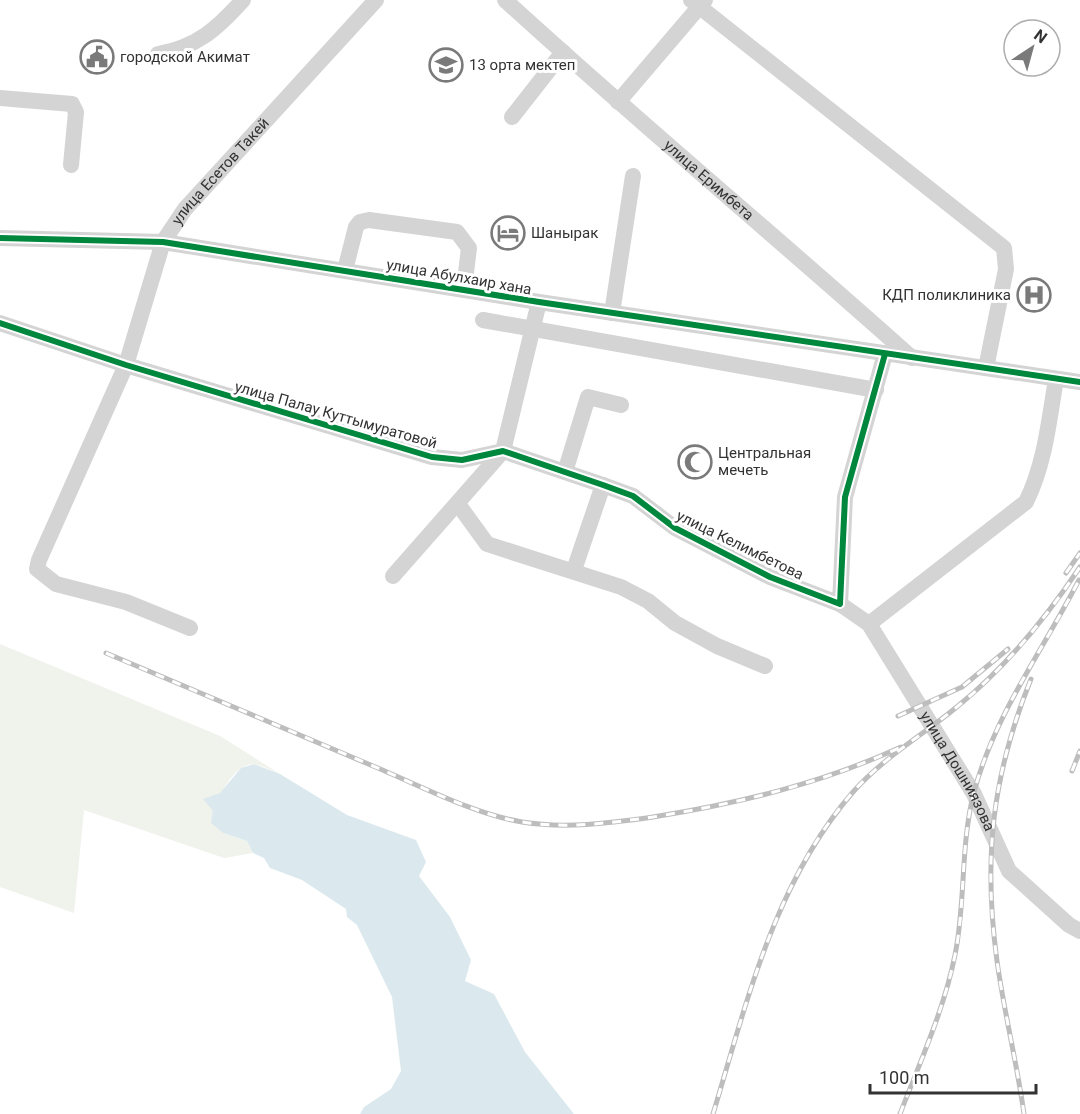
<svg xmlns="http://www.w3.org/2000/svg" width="1080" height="1114" viewBox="0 0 1080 1114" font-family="Roboto,sans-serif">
<rect width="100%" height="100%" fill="#fff"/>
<path fill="#f0f2ec" d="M0,644L220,736L280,774C273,771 260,764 252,764C233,766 219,796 213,811L223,833L247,841L253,853L224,858L84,810L74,913L0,887Z"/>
<polygon fill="#dbe9ee" points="254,764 280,774 347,815 416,840 426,862 419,876 450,917 471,960 465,981 494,994 525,1052 574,1114 360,1114 364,1107 391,1089 401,1071 392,997 357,925 347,917 346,909 302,880 270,868 264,858 253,853 247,841 223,833 211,823 213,811 203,799 220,793 241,768"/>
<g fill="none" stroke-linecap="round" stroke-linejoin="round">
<g stroke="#d4d4d4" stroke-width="16">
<path id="s1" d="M505,0C638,122 777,237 912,358"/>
<polyline points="691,0 1004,248 1006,269 986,368"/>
<path d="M158,54C197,47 217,29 243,0"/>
<polyline points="0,98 72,104 76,112 71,165"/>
<polyline points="618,102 705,0"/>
<polyline points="512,117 563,52"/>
<polyline points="0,238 163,242 539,302 1080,382"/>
<polyline points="345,270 356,227 360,222 369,220 457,232 469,248 464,289"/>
<polyline points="612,313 633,176"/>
<polyline points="483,320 876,390"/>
<polyline points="0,323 126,365 432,457 462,460 503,451 603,485 633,496 675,528 770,577 840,604 845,497 885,354"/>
<polyline points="565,472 588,397 621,405"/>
<polyline points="458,504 487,544 621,587 648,601 675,623 717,646 765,666"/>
<polyline points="574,570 603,485"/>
<polyline points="393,576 503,451 539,302"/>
<path id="s2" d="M840,604L869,624L974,794L1009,871L1069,925L1080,931"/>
<path d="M869,624L1026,502C1045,464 1049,420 1056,379"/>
<path id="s3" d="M190,628L126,602L56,584L37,569L39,560L126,365L163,242L185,209L376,0"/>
</g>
<defs>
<g id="rail">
<polyline points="1066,573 1080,553"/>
<path d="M106,653C195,691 284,728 373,766C419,785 473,814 522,822C566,829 609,823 653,817C740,803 820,784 901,747"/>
<polyline points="898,716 962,687 1008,649"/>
<polyline points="1072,771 1080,751"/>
<path d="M713,1114C747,1002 774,883 853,792C884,757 923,735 958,706C1006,667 1046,618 1080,567"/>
<path d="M900,1114C920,1062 944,1010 955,955C966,901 960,846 974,792C995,714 1042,652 1079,580"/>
<path d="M1024,1114C1017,1063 1004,1012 997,961C983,858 992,776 1031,679"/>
</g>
</defs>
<use href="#rail" stroke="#bdbdbd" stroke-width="5"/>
<use href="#rail" stroke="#fff" stroke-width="3" stroke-dasharray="9" stroke-linecap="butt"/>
<defs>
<g id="cycleway">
<polyline points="0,238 163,242 539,302 1080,382"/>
<polyline points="0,323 126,365 432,457 462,460 503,451 603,485 633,496 675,528 770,577 840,604 845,497 885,354"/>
</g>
</defs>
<use href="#cycleway" stroke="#fff" stroke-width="10"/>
<use href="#cycleway" stroke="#00873e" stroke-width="6"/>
</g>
<defs>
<symbol id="civic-ring" viewBox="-11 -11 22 22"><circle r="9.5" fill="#fff" stroke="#7a7a7a" stroke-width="1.5"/><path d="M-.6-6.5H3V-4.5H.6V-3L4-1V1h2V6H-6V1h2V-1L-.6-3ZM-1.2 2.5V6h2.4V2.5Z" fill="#7a7a7a"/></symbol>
<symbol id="school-ring" viewBox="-11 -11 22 22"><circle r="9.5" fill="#fff" stroke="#7a7a7a" stroke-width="1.5"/><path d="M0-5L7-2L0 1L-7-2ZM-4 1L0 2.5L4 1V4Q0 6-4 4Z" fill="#7a7a7a"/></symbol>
<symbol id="hotel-ring" viewBox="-11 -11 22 22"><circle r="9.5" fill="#fff" stroke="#7a7a7a" stroke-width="1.5"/><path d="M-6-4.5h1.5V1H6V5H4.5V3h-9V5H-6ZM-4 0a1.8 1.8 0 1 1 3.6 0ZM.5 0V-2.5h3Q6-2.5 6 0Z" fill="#7a7a7a"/></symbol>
<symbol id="hospital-ring" viewBox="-11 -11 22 22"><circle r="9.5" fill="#fff" stroke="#7a7a7a" stroke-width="1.5"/><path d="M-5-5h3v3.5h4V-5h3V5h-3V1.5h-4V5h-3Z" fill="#7a7a7a"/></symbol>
<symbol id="mosque-ring" viewBox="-11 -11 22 22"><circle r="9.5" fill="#fff" stroke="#7a7a7a" stroke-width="1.5"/><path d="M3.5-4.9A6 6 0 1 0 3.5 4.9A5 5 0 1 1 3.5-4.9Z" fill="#7a7a7a"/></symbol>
</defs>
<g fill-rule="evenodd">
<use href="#civic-ring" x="78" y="38" width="38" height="38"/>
<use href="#school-ring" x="427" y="46" width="38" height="38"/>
<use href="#hotel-ring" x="489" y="214" width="38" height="38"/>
<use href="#hospital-ring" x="1015" y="276" width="38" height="38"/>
<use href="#mosque-ring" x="676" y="443" width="38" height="38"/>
</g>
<g text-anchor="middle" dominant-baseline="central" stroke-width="6" stroke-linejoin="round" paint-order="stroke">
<g font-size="15" fill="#333" stroke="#fff" text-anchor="start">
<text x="120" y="57">городской Акимат</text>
<text x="469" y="65">13 орта мектеп</text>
<text x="531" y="233">Шанырак</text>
<text x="1011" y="295" text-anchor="end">КДП поликлиника</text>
<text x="718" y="453">Центральная<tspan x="718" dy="17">мечеть</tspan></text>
</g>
<g font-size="15" fill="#333" stroke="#fff">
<text stroke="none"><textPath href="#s3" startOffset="608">улица Есетов Такей</textPath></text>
<text stroke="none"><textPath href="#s1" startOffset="272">улица Еримбета</textPath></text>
<text transform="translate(459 277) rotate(10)">улица Абулхаир хана</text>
<text transform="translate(336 415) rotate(16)">улица Палау Куттымуратовой</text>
<text transform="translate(740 545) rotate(26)">улица Келимбетова</text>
<text stroke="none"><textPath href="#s2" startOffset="207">улица Дошниязова</textPath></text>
</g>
</g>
<g transform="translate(1032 48) rotate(36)"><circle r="28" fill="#ffffff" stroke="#adadad" stroke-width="1.5"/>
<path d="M0-4.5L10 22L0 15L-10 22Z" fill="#7a7a7a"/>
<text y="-9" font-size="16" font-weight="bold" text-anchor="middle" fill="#333333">N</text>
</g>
<path d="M870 1084v9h166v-9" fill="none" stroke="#333333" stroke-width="3"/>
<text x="879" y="1084" font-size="18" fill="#333333" stroke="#ffffff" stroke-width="4.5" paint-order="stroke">100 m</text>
</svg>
